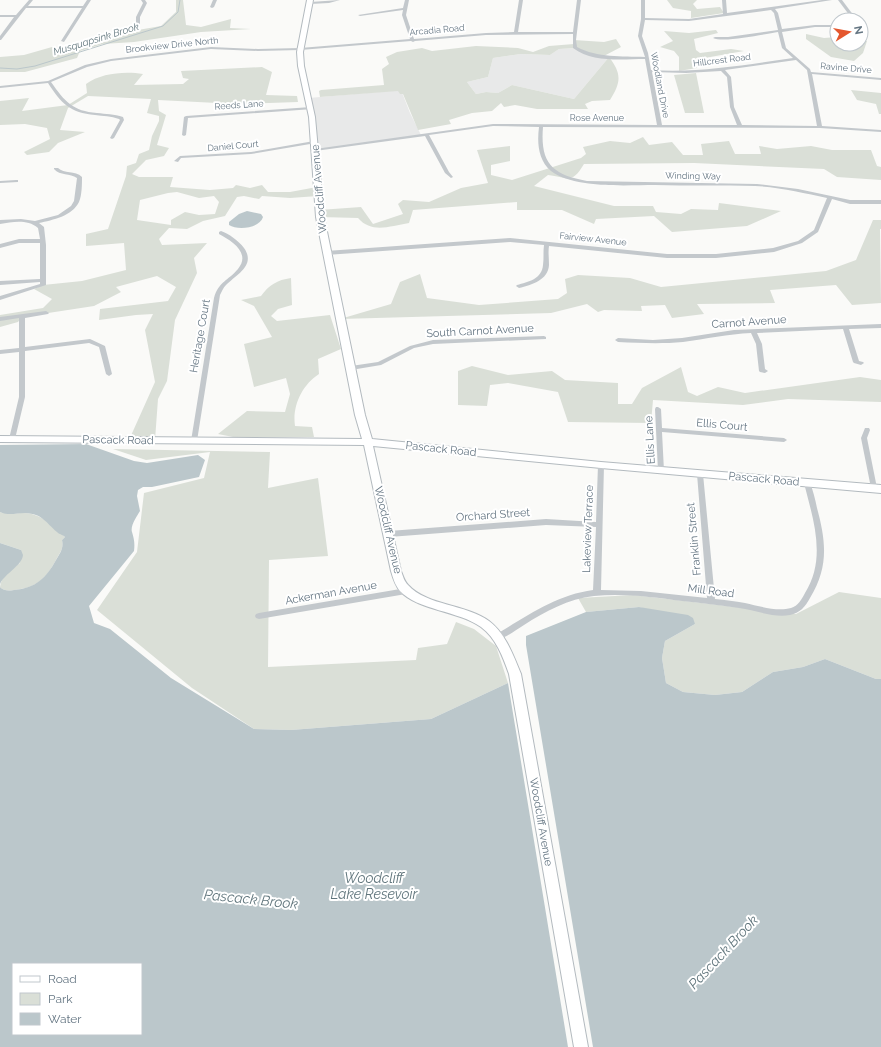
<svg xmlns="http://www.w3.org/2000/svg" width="881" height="1047" viewBox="0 0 881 1047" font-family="Raleway,sans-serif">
<rect width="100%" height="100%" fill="#fafaf8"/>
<g fill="#e8e9e9">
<polygon points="577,48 609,57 574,99 512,85 498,93 486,92 476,94 467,82 488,77 493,58 521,54 550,55 559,49"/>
<polygon points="401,90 410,113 421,135 315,150 309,98"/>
</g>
<g fill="#dadfd7" fill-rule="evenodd">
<polygon points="176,0 183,0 186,25 201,27 231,19 230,28 251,29 201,32 134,42 103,44 80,51 77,58 25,72 0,72 0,57 24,55 52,47 82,46 109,35 161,26 176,12"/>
<polygon points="667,0 697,0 693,4 697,9 720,7 724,13 691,18 691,11 673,8"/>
<polygon points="716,30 718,33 694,39 696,50 700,53 731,49 744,51 699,59 694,61 697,68 679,71 679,57 674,51 660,47 673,41 664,31 689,33"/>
<polygon points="806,34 824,38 837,37 837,44 861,44 861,40 867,41 863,53 854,61 831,57 806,39"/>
<path d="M616,39L621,47L602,57L576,48L559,49L550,55L521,54L493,58L488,77L467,82L476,94L486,92L498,93L512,85L574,99L609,57C622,74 621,82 610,100L592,101L585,104L588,109H537L515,105L504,107L501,103L492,111L472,113L449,120L451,124L418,130L403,94H400L398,91L320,97L319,91L321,90L384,85L382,69L389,64L386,57L397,52L422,48L432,51L476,46L518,48L533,52L549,46L574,44V40L604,42Z"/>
<path d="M262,67L272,72L266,95L297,96L298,102L237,104L158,100L159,111L166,115L157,145L169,148L164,156L146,160L132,174L139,177H173L170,187L210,190L233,188L236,185L250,188L262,185L268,192H290L317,187L318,196L290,198L262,196L259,199L244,196L237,197L225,216L203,221L187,229L169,228L159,239L162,245L207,243L194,258L197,273L175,320L167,381L158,399L155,440H129L155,382L145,330L153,314L136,315L99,320L100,309L168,301L176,287L157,276L116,287L121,292L94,306L22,317L18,322L0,327V315L43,308L52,299L34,289L43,285L82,281L126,270L124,243L86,246V234L108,229L126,176L127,166L136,163L139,154L149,150L152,136L159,121V116L147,113L151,99L88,96L68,108L60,130L85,132L58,143L49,152L27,155L24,152L50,139L47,128L25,124L0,125V101L29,98L22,111L68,105L87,93L86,84C101,73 125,71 143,74L134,85L183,84L189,79L183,78L181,71ZM177,192L199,198L214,196L219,202L215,214L199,215L185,212L171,220V225L137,220L140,200L168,193Z"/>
<polygon points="696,73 704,113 685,113 674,75"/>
<polygon points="851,90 881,93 881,114 879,114 876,104 857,100"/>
<path d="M643,137L649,145L672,142L683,155H703L701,144L729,141L735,154H761L759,146L777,149L811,146L832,150H871L877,166L881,167V180L837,177L824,169L694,163L584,164C572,184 569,178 548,175L534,186L614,206H653L656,212L681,214L691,209L718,210L719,203L781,211L747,226L672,232L654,216L596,219L594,224L562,210H517V202L413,210L409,223C390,226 372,234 358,218L320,217L319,210L361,207L373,224L403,214L398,204L403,200L429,202L461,188L488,183L477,150L510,146V161L491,165V175L512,180L581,158L586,154L583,147L610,141L630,143Z"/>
<polygon points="873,220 881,220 881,229 880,229 881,303 852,305 836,285 770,290 775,303 697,304 704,314 672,318 665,305 641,306 642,311 604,310 598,312 587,304 551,313 340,319 391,304 400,282 420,274 427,298 479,305 558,299 567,293 565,279 578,275 630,278 661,287 826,271 856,260"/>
<path d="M291,278L292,305L278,309L271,316L277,321L330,315L341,349L318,359L319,374C302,385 292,406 295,426L312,427L314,437H233L218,434L247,411L285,412L290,394L286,378L254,387L244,344L272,337L254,306L241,300L261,296C269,285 277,280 291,278Z"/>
<polygon points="472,366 508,375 552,371 565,380 618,383 618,404 632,404 642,388 681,367 688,392 697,396 718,387 745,393 860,377 881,380 881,402 788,399 743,405 653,400 651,423 568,422 558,392 508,383 490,385 487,406 458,405 458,371"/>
<polygon points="113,449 270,452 268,488 318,478 328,556 269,560 268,667 416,660 418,648 447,644 456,622 474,629 496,646 508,683 431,719 291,730 254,729 192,688 97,610 137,552 144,493 204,478 210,452 146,460"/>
<path d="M0,512C9,515 16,513 25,513C42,514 53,526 65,537L62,540C64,547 61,551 57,558C47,577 38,588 14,590C8,591 4,591 0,587C1,576 12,569 20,563L21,550L0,543Z"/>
<polygon points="839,592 881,598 881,679 876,679 825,659 803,667 773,672 742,692 715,695 683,692 666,683 662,658 665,641 695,624 639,607 586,612 578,598 633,595 796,614"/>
</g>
<g fill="#bbc7cb" fill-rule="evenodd">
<path d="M247,211L261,214L263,217C260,228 238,231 229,225V222L239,214Z"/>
<path d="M86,444L134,461L147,463L198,455L205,460L199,477L152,487H143L138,490L137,496L140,511C137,516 130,526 132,532C134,539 135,543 134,551L89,606L94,623L110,629L171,678L254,729L291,730L431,719L508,683L568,1047H0V587C4,591 8,591 14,590C36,588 46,578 56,560C60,553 64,548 62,540L65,537C62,534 60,535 57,532C45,522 43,514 25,513C16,513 9,516 0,512V445ZM13,964H141V1034H13Z"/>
<path d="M0,543L21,550L23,555C22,566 5,573 0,584Z"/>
<polygon points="639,607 688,615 693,618 695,624 665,641 662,658 666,683 683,692 715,695 742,692 773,672 803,667 825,659 876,679 881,679 881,1047 593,1047 526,645 526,636 586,612"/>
</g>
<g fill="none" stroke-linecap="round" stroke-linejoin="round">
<polyline stroke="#bbc7cb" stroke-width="1" points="0,68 17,69 35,66 163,26 178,12 180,0"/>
<defs>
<path id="secondary" d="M307,0H313L303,52L304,66L315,117L324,217L365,415L372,439L601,462L881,485V493L601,468L373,446L401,571C403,576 404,581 408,585C427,606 466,604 489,621C506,634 513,655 521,674L588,1047H574L509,674C503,657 496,638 481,627C459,611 417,610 400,591C395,585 393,578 391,571L364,445L0,442V436L362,439L355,415L316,217L309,117L298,66L297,52Z"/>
</defs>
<use href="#secondary" stroke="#b3babf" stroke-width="2"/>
<g fill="#c3c8cc" fill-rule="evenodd">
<polygon points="29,0 33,0 28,6 83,6 87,0 91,0 64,42 61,41 82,8 26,8 1,40 0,40 0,36 14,17 0,17 0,15 16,15"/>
<polygon points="141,0 145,0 147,3 140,17 140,24 138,25 136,24 136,17 143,3"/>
<polygon points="213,0 217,0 214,7 212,8 210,7"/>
<polygon points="340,0 329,3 310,4 308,3 310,2"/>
<path d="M405,0H409L406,15L414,39L486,33L514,32L519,0H523L518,32H573L577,0H581L576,40L577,47C598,58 621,56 645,57L638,36L641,19V0H645V18L689,19L723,14L722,0H726L727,13L822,0H832L775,9L778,13L782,29L815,25H837V27H815L782,32L786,48L810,69L811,72L881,78V80L812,74L822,126L881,130V132L820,128L543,127C540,163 552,175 587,181L757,184L798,189L850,200H881V204H850L832,199L818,232L802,243L774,252L716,258H667L549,246C548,252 549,258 549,265C548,280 532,285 519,288L516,286L517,285C528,282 542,279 543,265C544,258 543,252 544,245L510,242L326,255L323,253L326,251L510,238L667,254H716L773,248L798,241L814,230L827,198C804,193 779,187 755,186C722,185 688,186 655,185C626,185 575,189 551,171C538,160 537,143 539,127L493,126L429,135L449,172L453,177L451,178L445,173L425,136L315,151L313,150L315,149L493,124L657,125L645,59C622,59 593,63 573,48V34L486,35L415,41L413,42L411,41L300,50L258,51L211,49L111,61L87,67L51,82C65,102 73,111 97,113C106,114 114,114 123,117L124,120L114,138L112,139L110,138L120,120L119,119C111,116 103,116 95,115C70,113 61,103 48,83L0,88V86L48,81L85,65L111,59L211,47L258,49L300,48L410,39L402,15L403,10L360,16L358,15L403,8ZM771,10L774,13L778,30L728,37H715L713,38C724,43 765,34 778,32L782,48L793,58C745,65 700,73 651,70L648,53L642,36L645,20L689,21ZM796,60L807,70L817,126L742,125L734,107L731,77L725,70ZM721,71L727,77L730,107L737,125H662L652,72L686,73Z"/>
<polygon points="838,0 842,0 857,20 853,20"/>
<polygon points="311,107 313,108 313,109 188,118 186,135 184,136 182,135 184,117 186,116"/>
<polygon points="314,141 316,142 316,143 251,154 181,158 178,162 174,161 180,156 251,152"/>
<path d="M54,168H58C64,174 75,170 82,177C82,184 82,195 79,202C72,216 53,220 39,223L44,227L46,245V285L0,300V296L40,284V282L0,285V281L40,279V243H19L0,248V244L19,239H40L38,228C27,219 13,222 0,224V220L21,219L35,221L58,215L71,206L74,201L77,178C70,173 60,176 54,169Z"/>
<polygon points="16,180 18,180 18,182 0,183 0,181"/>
<path d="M221,231C229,234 238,240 244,248C256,265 237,274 226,285C223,288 222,291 220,295L197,441L194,443L191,441L214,298C219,281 228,281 238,269C251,253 232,241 219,234V232Z"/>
<polygon points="46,311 49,313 48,314 25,318 25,347 90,339 105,346 112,374 109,376 106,374 99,347 89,343 25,351 25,397 15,439 12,441 9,439 19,397 19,352 0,354 0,350 19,348 19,318 0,321 0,317"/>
<path d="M881,324V328L849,329L859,361L863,362L864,363L861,365L854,363L853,362L843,329L757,333L762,344L765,369L768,371L765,373L760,372L759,371L756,344L751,333C728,334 706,339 683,342C661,344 640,343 618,342L615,340L618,338L653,340L682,338L734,330Z"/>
<polygon points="544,336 546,337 546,339 433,344 414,348 381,365 351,370 348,368 351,366 378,362 410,346 433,340"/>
<polygon points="656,407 658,407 661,409 662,428 784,438 787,440 784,442 662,432 664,471 661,473 658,471 655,409"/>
<polygon points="865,428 869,428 870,430 867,438 877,488 874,490 871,488 861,438"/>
<path d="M599,463H601L604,465L601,590L641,591L707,598L697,474L700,472L703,474L715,599C725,600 735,601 745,603C759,606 777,612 791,608C798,606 802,599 805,593C827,558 813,519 804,483L807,481H809C813,489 815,499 817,508C826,541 829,567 810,598C805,607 800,613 790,615C773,618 755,610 739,608C720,605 701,603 682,601C653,597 623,593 594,596C568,599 546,611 524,625C516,630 507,637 498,640L495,639L494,637L495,635C527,616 556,595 593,590L596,527L546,525L389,537L387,536L385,534L387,532L389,531L546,519L596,522L598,465Z"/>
<polygon points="406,588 409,589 410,591 409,593 406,594 259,619 256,618 255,616 256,614 259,613"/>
</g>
<use href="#secondary" fill="#fff" fill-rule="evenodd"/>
</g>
<g text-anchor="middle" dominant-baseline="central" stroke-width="4" stroke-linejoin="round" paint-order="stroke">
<g font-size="9" fill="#657683" stroke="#fff">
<text transform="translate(437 30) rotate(-5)">Arcadia Road</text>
<text transform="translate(172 45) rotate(-6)">Brookview Drive North</text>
<text transform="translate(722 60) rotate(-7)">Hillcrest Road</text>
<text transform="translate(846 68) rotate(5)">Ravine Drive</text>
<text transform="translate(660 85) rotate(79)">Woodland Drive</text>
<text transform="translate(239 105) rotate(-4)">Reeds Lane</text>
<text x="597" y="118">Rose Avenue</text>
<text transform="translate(233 146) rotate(-5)">Daniel Court</text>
<text transform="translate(693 176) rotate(1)">Winding Way</text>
<text transform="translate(593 239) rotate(6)">Fairview Avenue</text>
</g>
<g font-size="10" font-style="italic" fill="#60757c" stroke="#fff">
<text transform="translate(96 39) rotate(-17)">Musquapsink Brook</text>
</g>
<g font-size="11" fill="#657683" stroke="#fff">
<text transform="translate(319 189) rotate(-95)">Woodcliff Avenue</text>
<text transform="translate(749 322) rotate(-4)">Carnot Avenue</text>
<text transform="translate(480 331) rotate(-3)">South Carnot Avenue</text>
<text transform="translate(200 336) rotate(-80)">Heritage Court</text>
<text transform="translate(722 425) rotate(5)">Ellis Court</text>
<text transform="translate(118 440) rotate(1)">Pascack Road</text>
<text transform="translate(650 440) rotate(-93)">Ellis Lane</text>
<text transform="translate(441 449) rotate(6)">Pascack Road</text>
<text transform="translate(764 479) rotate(5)">Pascack Road</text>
<text transform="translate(493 515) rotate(-4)">Orchard Street</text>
<text transform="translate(588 529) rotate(-88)">Lakeview Terrace</text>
<text transform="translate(388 530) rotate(77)">Woodcliff Avenue</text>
<text transform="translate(694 539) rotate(-95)">Franklin Street</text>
<text transform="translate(711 591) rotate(7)">Mill Road</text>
<text transform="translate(331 593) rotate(-10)">Ackerman Avenue</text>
<text transform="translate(541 822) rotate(80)">Woodcliff Avenue</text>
</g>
<g font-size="14" font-style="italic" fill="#60757c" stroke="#fff">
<text x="374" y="878">Woodcliff<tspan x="374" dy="16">Lake Resevoir</tspan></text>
<text transform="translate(251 899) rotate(6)">Pascack Brook</text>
<text transform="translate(723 952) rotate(-47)">Pascack Brook</text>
</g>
</g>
<rect x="12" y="963" width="130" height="72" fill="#ffffff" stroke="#c1c8cd"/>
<rect x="20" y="976" width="20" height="6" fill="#ffffff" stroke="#c1c8cd"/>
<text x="48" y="983" font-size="12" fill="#657683">Road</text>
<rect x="20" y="993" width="20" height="12" fill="#dadfd7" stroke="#c1c8cd"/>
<text x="48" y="1003" font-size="12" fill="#657683">Park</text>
<rect x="20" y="1013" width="20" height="12" fill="#bbc7cb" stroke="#c1c8cd"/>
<text x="48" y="1023" font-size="12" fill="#657683">Water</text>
<g transform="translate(849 32) rotate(79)"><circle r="19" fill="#ffffff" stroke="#c1c8cd"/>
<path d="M0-3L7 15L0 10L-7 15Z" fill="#e4572e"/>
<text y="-6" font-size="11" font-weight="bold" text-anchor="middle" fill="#657683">N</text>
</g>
</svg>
